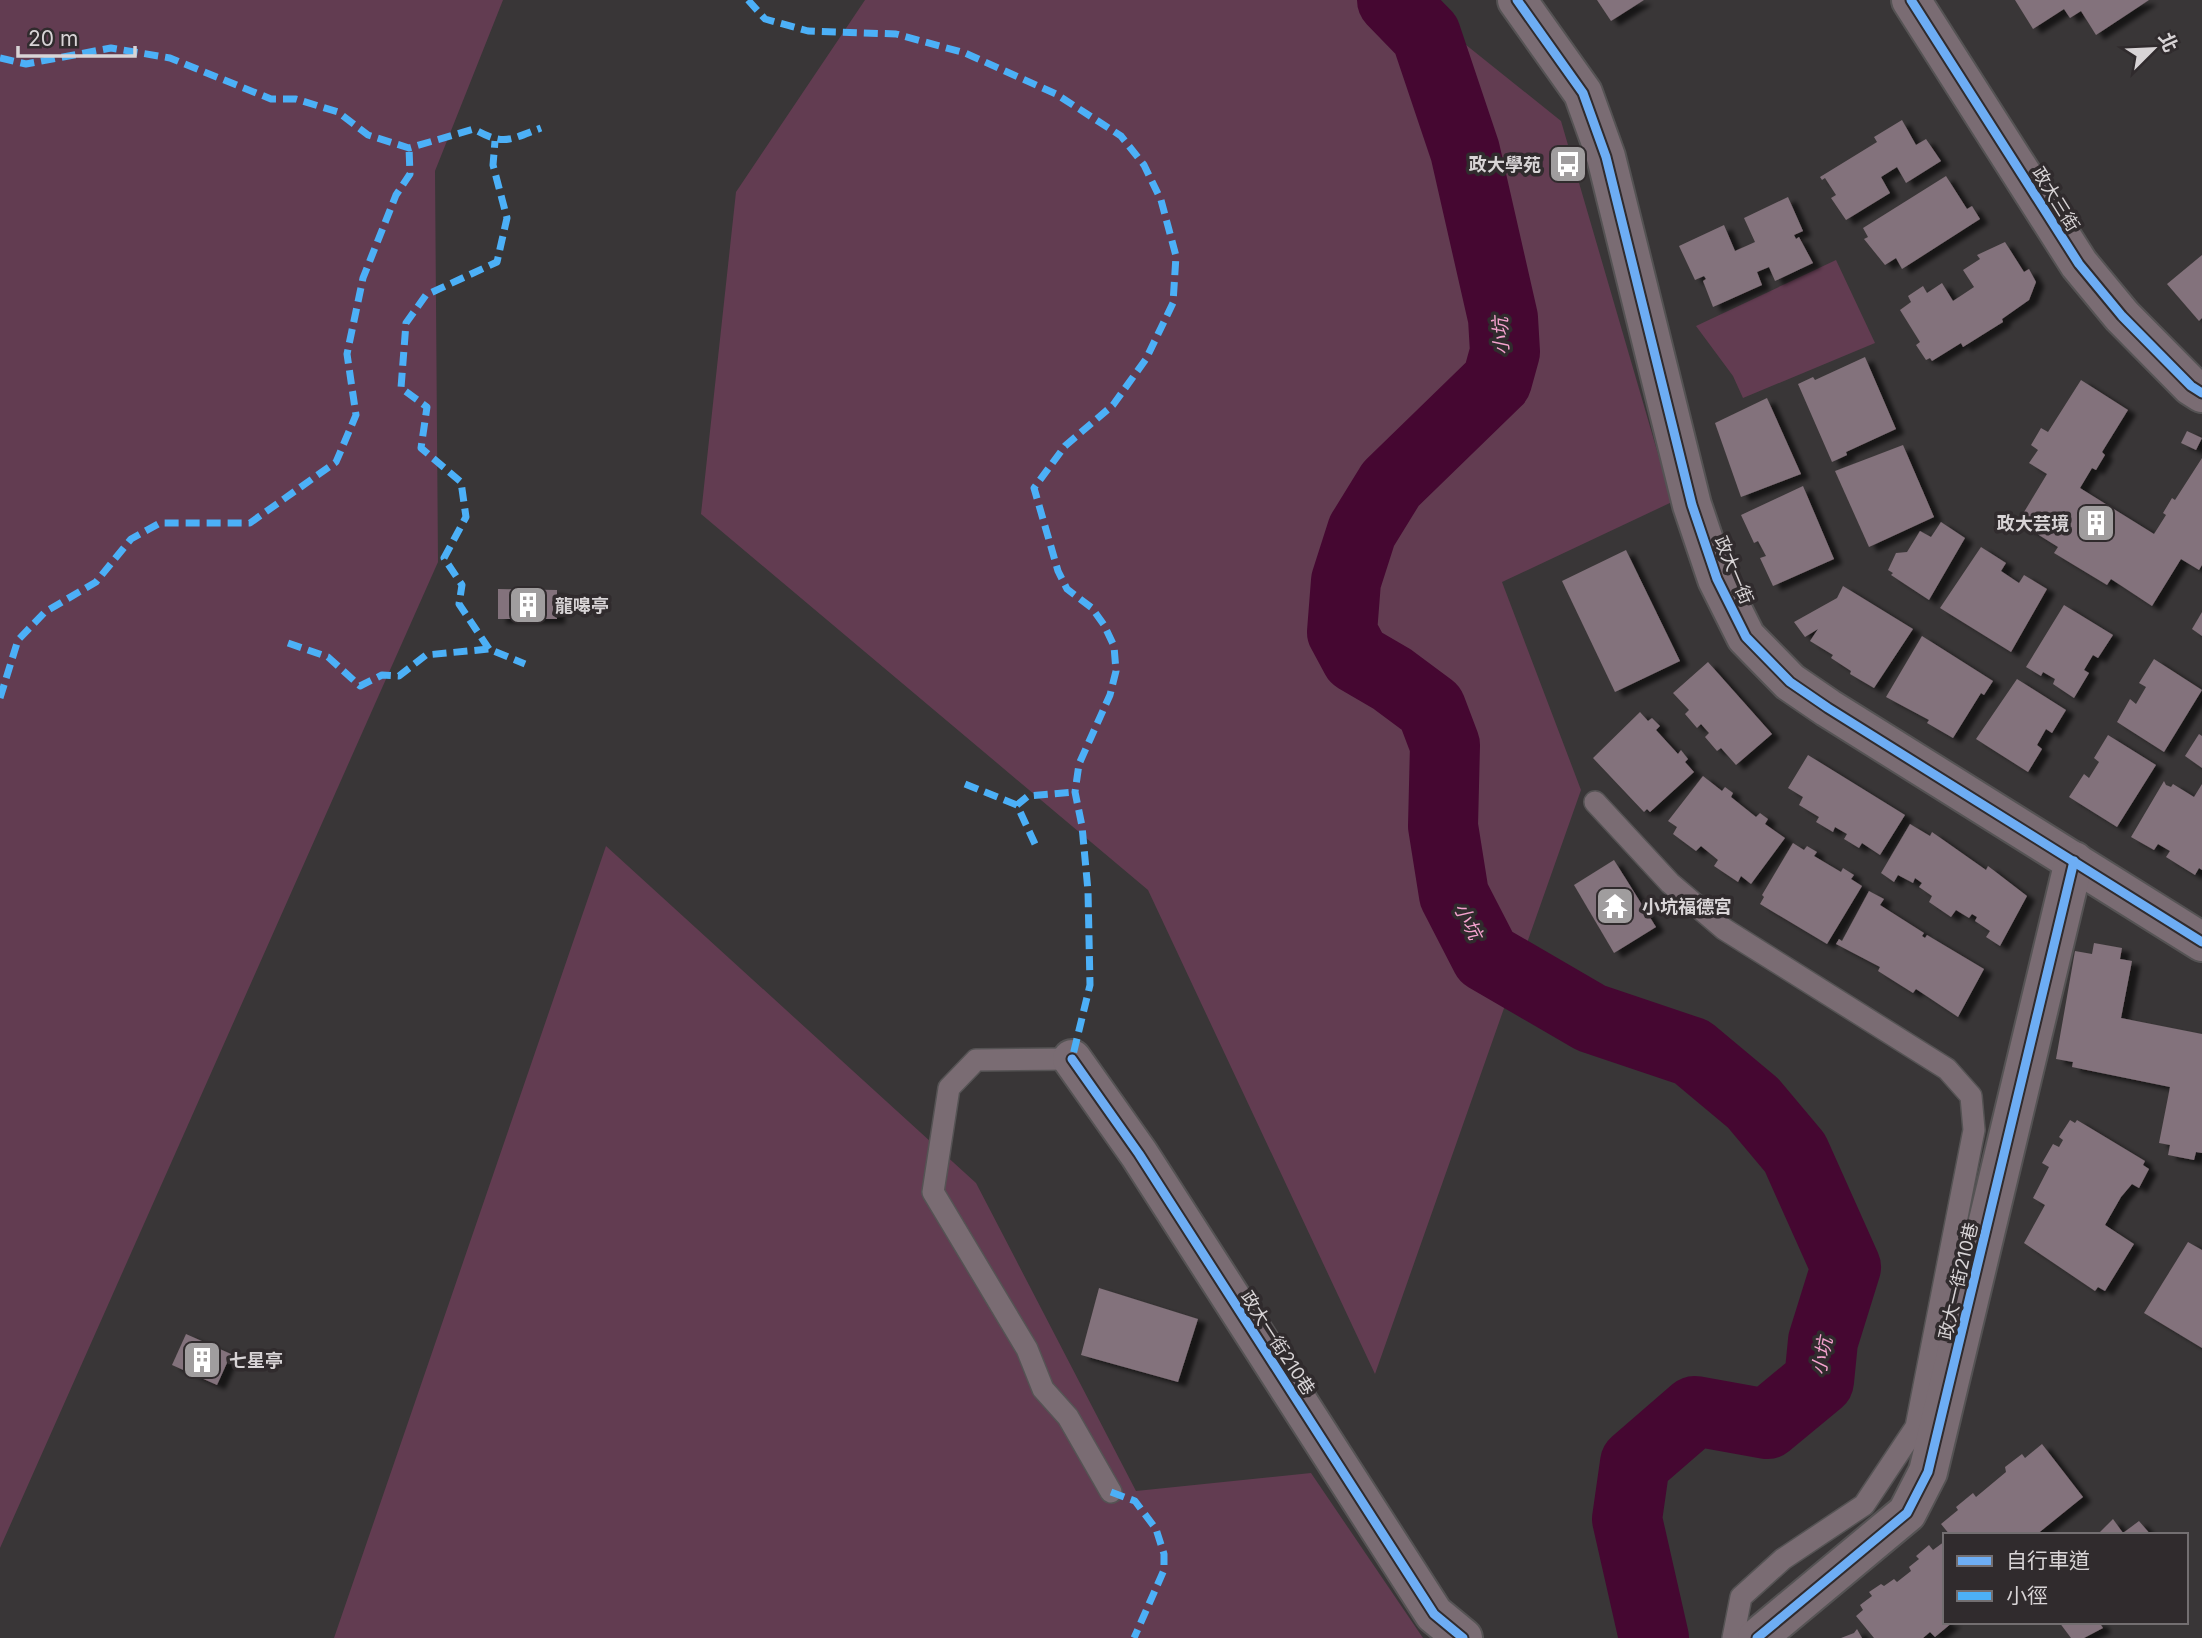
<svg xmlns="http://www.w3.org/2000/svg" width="2202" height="1638" viewBox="0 0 2202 1638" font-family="Inter,'Noto Sans TC',sans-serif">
<defs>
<filter id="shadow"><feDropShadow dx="8" dy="4.5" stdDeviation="2" flood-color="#0009"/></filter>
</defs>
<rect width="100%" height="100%" fill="#393637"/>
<g fill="#623c51">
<polygon points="0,0 503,0 435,171 438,562 0,1548"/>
<polygon points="865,0 1410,0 1561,121 1672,502 1502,582 1581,790 1375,1374 1148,890 701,514 736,192"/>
<polygon points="1836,260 1875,343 1743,398 1733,376 1696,326"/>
<polygon points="606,846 976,1183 1136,1491 1311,1473 1423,1638 334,1638"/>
</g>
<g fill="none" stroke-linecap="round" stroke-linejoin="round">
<polyline stroke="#450731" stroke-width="70" points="1392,0 1426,35 1465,151 1503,318 1505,352 1497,381 1391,484 1362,531 1346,581 1342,632 1356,658 1392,679 1431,708 1445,745 1443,826 1454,895 1486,957 1591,1018 1692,1052 1753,1103 1795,1153 1846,1267 1823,1341 1819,1381 1767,1424 1695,1411 1635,1463 1627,1519 1654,1638"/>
</g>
<g fill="#83727b" filter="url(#shadow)">
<polygon points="1597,0 1644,0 1611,21"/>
<polygon points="2015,0 2149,0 2096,35 2081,11 2070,18 2064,9 2033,29"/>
<polygon points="1902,120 1916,145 1926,139 1941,161 1906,183 1897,167 1881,177 1890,193 1846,220 1831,198 1836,195 1825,178 1822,180 1820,177 1877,142 1874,137"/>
<polygon points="1946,176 1967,209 1972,206 1980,219 1902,269 1896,258 1885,265 1864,239 1868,237 1863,228"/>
<polygon points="1788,197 1803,231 1794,235 1796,239 1799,237 1813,263 1775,281 1769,267 1757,272 1762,285 1713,307 1703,281 1706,279 1704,276 1695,280 1679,246 1724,225 1735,251 1755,242 1744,218"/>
<polygon points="2005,242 2024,272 2029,269 2036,282 2029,300 2002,319 2003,322 1963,347 1961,343 1932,361 1930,358 1926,360 1916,345 1920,342 1900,310 1911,302 1908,296 1923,286 1927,293 1942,283 1953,301 1974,287 1963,270 1980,259 1977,255"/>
<polygon points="2202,255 2202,318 2199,321 2167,284"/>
<polygon points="1865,357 1896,429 1846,452 1847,455 1832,462 1798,384 1813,377 1815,380"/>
<polygon points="2081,380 2128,410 2102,452 2105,455 2096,470 2092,468 2080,488 2154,534 2166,515 2163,513 2172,498 2175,500 2202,458 2202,565 2199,570 2181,559 2152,606 2111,579 2107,585 2054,553 2058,547 2018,522 2047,474 2029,463 2038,450 2031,445 2041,428 2048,432"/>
<polygon points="1767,398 1801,474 1741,497 1715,423"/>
<polygon points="2187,431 2202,438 2196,450 2181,443"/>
<polygon points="1903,445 1934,517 1869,547 1835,471"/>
<polygon points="1803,486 1834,559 1773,586 1760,558 1766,556 1758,541 1754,543 1741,515"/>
<polygon points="1941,522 1965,538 1929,600 1891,575 1893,573 1888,570 1896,553 1907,552 1920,531 1931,537"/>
<polygon points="1981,547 2006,563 2001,571 2019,583 2024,575 2047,589 2011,652 1940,608"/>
<polygon points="1626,550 1680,661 1615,692 1562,581"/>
<polygon points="1843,586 1913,629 1874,688 1850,674 1851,671 1831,658 1833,655 1810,641 1818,629 1805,637 1794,622 1837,598"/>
<polygon points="498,589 557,590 557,619 498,619"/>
<polygon points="2064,605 2113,635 2098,658 2093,655 2084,670 2089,673 2074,698 2053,684 2055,679 2043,672 2041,676 2026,667"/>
<polygon points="2202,612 2202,636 2192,629"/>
<polygon points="1922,636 1993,681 1984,695 1981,693 1953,738 1927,723 1929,720 1886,697"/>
<polygon points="2154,659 2202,690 2164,752 2117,722 2130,699 2136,704 2146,687 2139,683"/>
<polygon points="1708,662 1772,734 1736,765 1721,748 1717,751 1705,737 1709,733 1701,724 1697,728 1685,714 1689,710 1673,693"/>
<polygon points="2017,679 2066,710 2052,733 2046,729 2037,745 2042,749 2028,772 1976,739"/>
<polygon points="1640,712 1648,721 1652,718 1660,726 1656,730 1678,754 1681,750 1688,759 1685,762 1694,772 1650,812 1647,809 1644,812 1593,758"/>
<polygon points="2199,734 2202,736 2202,768 2185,756"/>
<polygon points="2108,735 2156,765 2117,827 2069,797 2084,774 2089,778 2099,762 2094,758"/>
<polygon points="1808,755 1905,815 1880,855 1862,843 1859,848 1844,839 1847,834 1835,827 1833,832 1816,822 1819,817 1799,805 1803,797 1788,788"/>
<polygon points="1703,776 1722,791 1725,787 1733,793 1731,797 1756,817 1760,813 1768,819 1765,824 1785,838 1751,884 1741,876 1738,882 1714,866 1718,860 1701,846 1696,851 1673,834 1677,827 1668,821"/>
<polygon points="2164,781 2166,785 2171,787 2173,784 2194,797 2202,784 2202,870 2199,868 2195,875 2166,857 2170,851 2158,844 2154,850 2131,837"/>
<polygon points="1910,824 1930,836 1932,832 1986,870 1988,866 2027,896 2000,946 1986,937 1990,931 1975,921 1977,917 1972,914 1969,918 1956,910 1951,917 1929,902 1932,896 1919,887 1922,883 1915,878 1913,883 1898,875 1894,882 1881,873"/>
<polygon points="1793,843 1804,850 1807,846 1817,852 1814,856 1841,872 1843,868 1854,875 1851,879 1862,886 1827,944 1760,904 1764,897 1762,895"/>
<polygon points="1614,860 1656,927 1614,953 1574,885"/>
<polygon points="1869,891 1884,899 1880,905 1924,933 1922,936 1925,938 1927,935 1984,969 1958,1017 1916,989 1913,993 1878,971 1880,967 1836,944 1839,939 1842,941"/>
<polygon points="2094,943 2122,948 2120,959 2132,961 2121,1018 2202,1034 2202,1153 2196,1152 2194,1160 2168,1155 2170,1145 2159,1143 2170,1087 2072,1067 2073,1062 2056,1059 2075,951 2092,954"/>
<polygon points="2070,1120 2075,1123 2077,1120 2145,1161 2143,1165 2149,1169 2139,1188 2132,1184 2121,1197 2105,1225 2134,1244 2105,1291 2098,1287 2095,1291 2024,1243 2045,1205 2033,1198 2049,1167 2042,1163 2053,1144 2059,1147 2063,1140 2059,1137"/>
<polygon points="2188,1242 2202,1250 2202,1348 2144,1313"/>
<polygon points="1099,1288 1198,1319 1178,1382 1081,1355"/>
<polygon points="186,1334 231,1354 217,1385 172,1365"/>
<polygon points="2042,1444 2083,1497 2036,1535 1950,1535 1941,1524 1958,1510 1956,1507 1973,1493 1976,1497 2006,1472 2005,1467 2022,1454 2025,1458"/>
<polygon points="2113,1519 2123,1533 2139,1521 2151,1535 2097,1535"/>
<polygon points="1945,1541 1945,1622 1953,1622 1935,1637 1930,1632 1923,1638 1874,1638 1856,1616 1863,1610 1860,1605 1872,1596 1869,1592 1881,1584 1884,1586 1894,1579 1897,1582 1911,1571 1909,1567 1919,1559 1916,1556 1929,1545 1933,1550"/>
<polygon points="2059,1622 2099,1622 2103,1628 2084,1638 2071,1638"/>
<polygon points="1857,1629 1862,1638 1841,1638 1854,1633"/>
</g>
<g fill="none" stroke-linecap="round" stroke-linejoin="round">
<defs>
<g id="service">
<polyline points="1595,802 1670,883 1724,929 1947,1069 1971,1096 1974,1130 1916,1427 1864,1505 1783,1559 1741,1597 1733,1638"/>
<polyline points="1072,1059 976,1060 949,1088 933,1192 1027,1349 1043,1389 1068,1417 1111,1492"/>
</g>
<g id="minor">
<polyline points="1517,0 1583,93 1606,157 1692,505 1717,579 1746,637 1790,682 1828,708 2202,942"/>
<polyline points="1911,0 2079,264 2122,316 2191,386 2202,393"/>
<polyline points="1072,1059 1139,1154 1434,1614 1463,1638"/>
<polyline points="1757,1638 1907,1513 1928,1472 2074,861"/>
</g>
</defs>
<use href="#service" stroke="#555354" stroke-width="24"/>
<use href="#minor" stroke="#555354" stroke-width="42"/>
<use href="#service" stroke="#7a6c73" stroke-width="21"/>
<use href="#minor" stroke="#7a6c73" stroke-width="38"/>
<g stroke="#4cb0f7" stroke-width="7" stroke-dasharray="14 7" stroke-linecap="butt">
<polyline points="748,0 765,19 808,31 896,34 965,53 1056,94 1121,136 1144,165 1161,200 1176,256 1173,303 1146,359 1113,405 1065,446 1034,488 1058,571 1067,589 1092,608 1104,625 1114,646 1116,671 1110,695 1079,764 1075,792 1082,826 1088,891 1090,985 1072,1059"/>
<path d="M0,58L26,64L111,48L170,58L271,99H296L338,112L368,135L409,148L474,129C504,146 509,140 541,128"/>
<polyline points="288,643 328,657 360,686 382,675 399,676 426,655 489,649 525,664"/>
<polyline points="489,649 459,604 462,585 444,558 466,517 461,482 421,448 427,407 401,388 406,323 426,295 497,262 507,218 493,165 495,141"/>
<polyline points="0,698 18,640 45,612 96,582 131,539 160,523 250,523 336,462 356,415 347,354 363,278 396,195 410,174 409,148"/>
<polyline points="965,784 1017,805"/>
<polyline points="1035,844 1017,805 1028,796 1075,792"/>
<polyline points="1111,1492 1135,1501 1156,1529 1164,1554 1164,1570 1134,1638"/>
</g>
<defs>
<g id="cycleway">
<polyline points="1517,0 1583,93 1606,157 1692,505 1717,579 1746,637 1790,682 1828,708 2202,942"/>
<polyline points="1911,0 2079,264 2122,316 2191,386 2202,393"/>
<polyline points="1072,1059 1139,1154 1434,1614 1463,1638"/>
<polyline points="1757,1638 1907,1513 1928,1472 2074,861"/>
</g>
</defs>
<use href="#cycleway" stroke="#302b2d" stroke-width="13"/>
<use href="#cycleway" stroke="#6dadf4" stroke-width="9"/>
</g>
<defs>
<symbol id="bus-square" viewBox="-11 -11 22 22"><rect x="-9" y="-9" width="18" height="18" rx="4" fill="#a09d9e" stroke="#302b2d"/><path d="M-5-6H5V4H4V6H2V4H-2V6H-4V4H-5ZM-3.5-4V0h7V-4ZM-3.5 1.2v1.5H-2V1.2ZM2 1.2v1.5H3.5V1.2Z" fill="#fff"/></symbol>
<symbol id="building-square" viewBox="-11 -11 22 22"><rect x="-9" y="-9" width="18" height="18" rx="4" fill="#a09d9e" stroke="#302b2d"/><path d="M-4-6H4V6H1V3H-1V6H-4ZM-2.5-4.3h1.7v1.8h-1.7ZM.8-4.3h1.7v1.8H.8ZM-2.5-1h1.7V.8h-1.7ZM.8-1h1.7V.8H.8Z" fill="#fff"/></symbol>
<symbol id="temple-square" viewBox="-11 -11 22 22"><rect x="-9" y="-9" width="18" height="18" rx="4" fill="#a09d9e" stroke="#302b2d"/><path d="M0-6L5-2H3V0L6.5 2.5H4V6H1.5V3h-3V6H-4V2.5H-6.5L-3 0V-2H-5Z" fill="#fff"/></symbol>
</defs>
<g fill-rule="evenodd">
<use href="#bus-square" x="1546" y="142" width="44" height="44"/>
<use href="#building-square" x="2074" y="501" width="44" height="44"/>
<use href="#building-square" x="506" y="583" width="44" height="44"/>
<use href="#temple-square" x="1593" y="884" width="44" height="44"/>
<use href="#building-square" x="180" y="1338" width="44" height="44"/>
</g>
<g text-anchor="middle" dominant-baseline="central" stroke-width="7" stroke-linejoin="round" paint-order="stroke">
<g font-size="18" font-weight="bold" fill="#d8d4d6" stroke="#302b2d" text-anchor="start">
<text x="1541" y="164" text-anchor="end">政大學苑</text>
<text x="2069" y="523" text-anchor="end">政大芸境</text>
<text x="555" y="605">龍嗥亭</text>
<text x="1642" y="906">小坑福德宮</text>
<text x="229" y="1360">七星亭</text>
</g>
<g font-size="18" fill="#d8d4d6" stroke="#302b2d">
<text transform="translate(2056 199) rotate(58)">政大三街</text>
<text transform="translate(1734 570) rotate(67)">政大一街</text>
<text transform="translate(1958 1281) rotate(-77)">政大一街210巷</text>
<text transform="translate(1278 1343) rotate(57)">政大一街210巷</text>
</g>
<g font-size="19" font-style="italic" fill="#f4a2ce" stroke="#302b2d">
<text transform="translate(1501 336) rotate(-92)">小坑</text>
<text transform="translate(1468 921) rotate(63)">小坑</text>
<text transform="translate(1822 1356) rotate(-79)">小坑</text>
</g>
</g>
<rect x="1943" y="1533" width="245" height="91" fill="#302b2d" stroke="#736f71" stroke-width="2"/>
<rect x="1957" y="1556" width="35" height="10" fill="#6dadf4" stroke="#736f71" stroke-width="2"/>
<text x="2006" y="1568" font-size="21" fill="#d8d4d6">自行車道</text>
<rect x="1957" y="1591" width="35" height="10" fill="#4cb0f7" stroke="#736f71" stroke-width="2"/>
<text x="2006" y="1603" font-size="21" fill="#d8d4d6">小徑</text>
<g transform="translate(2153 49) rotate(66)" stroke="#302b2d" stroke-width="5" paint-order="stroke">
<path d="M0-5L12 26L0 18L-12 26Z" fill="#d8d4d6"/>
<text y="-10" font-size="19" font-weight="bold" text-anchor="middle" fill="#d8d4d6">北</text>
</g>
<path d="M18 46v10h117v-10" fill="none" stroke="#d8d4d6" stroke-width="3.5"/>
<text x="28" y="46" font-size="21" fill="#d8d4d6" stroke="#302b2d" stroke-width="5" paint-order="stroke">20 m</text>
</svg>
